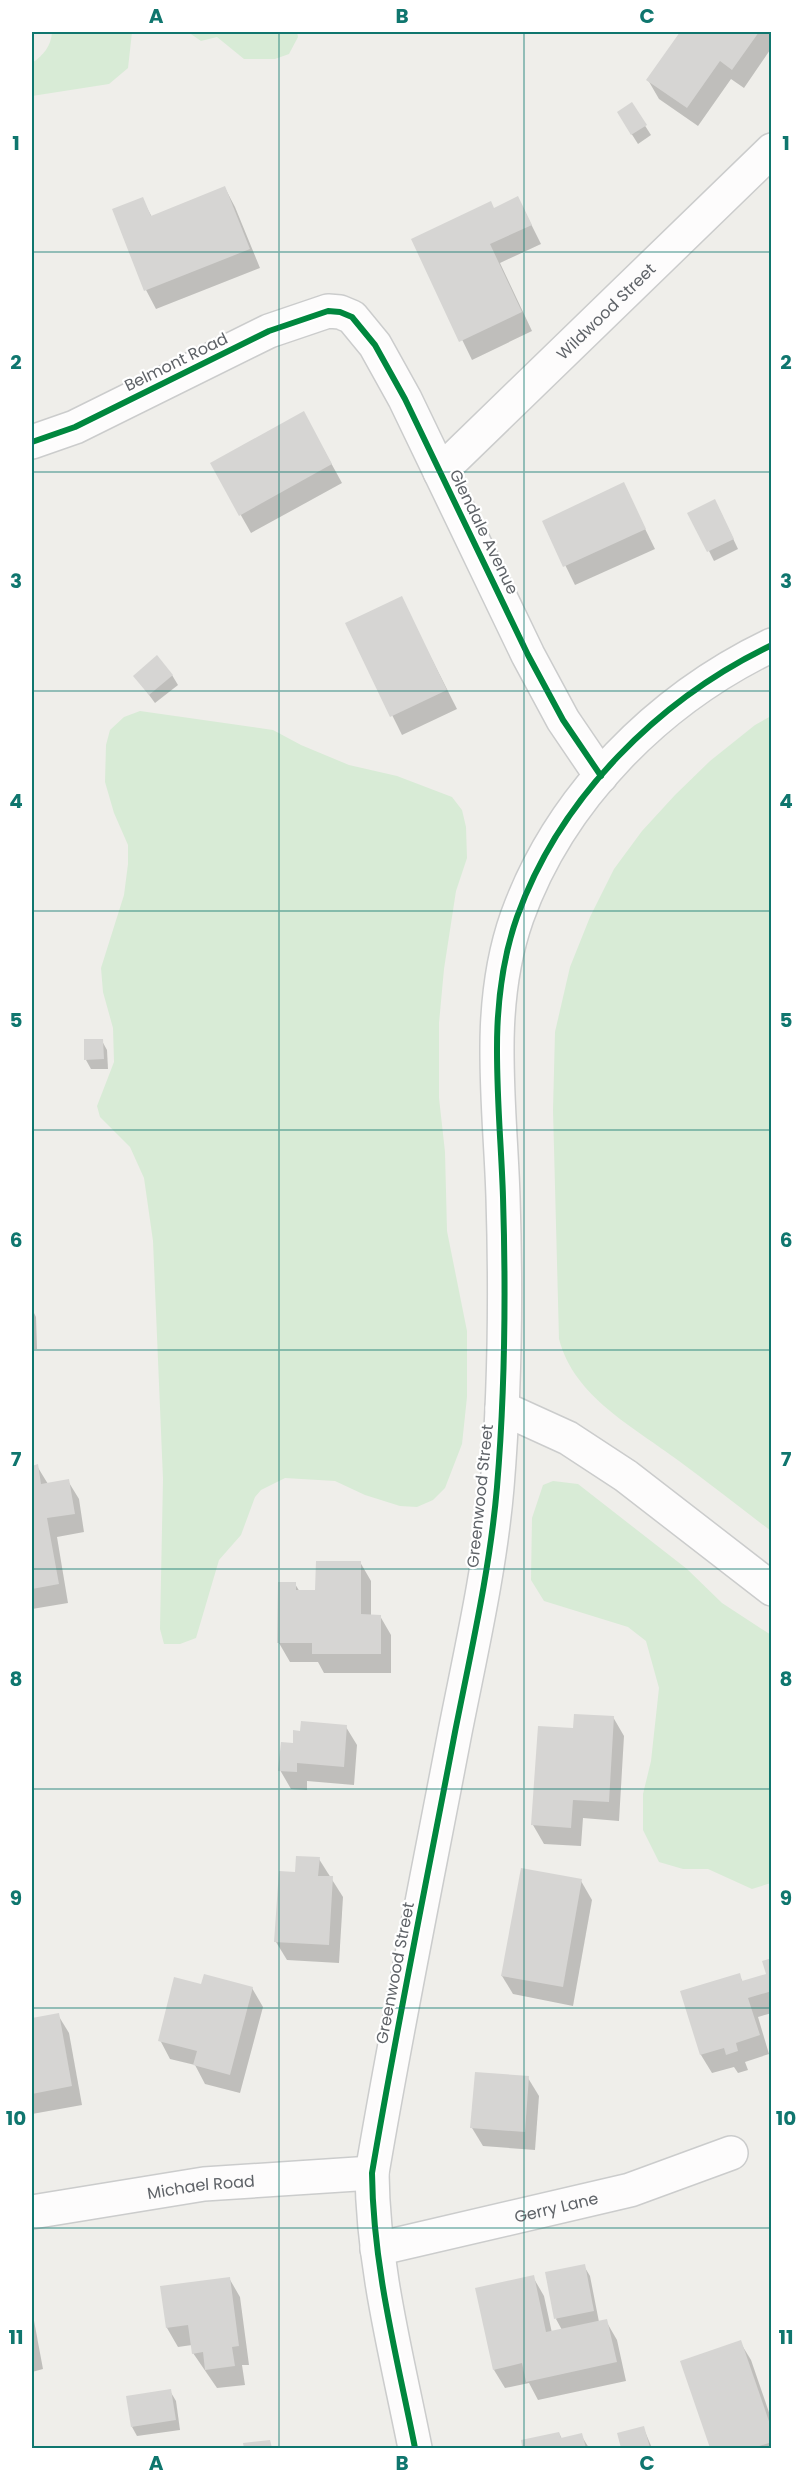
<svg xmlns="http://www.w3.org/2000/svg" width="803" height="2480" viewBox="0 0 803 2480" font-family="Poppins,sans-serif">
<rect width="100%" height="100%" fill="#efeeea"/>
<g fill="#d8ebd6">
<path d="M52,32H132L128,68L109,84L32,96V63C44,55 51,46 52,32Z"/>
<polygon points="188,32 297,32 298,37 289,54 275,59 244,59 217,37 201,41"/>
<polygon points="140,711 273,730 301,745 349,765 397,776 452,797 462,810 466,827 467,858 456,891 444,969 439,1023 439,1098 445,1152 447,1231 467,1331 467,1397 462,1444 445,1488 433,1500 417,1507 400,1506 365,1495 335,1481 285,1478 261,1490 255,1497 241,1535 219,1560 196,1638 180,1644 164,1644 160,1629 163,1479 153,1241 144,1178 130,1147 100,1117 97,1106 114,1062 113,1028 103,992 101,968 124,895 128,864 128,845 114,813 105,782 106,745 110,730 124,717"/>
<path d="M771,716V1531C741,1508 710,1484 679,1461C634,1427 574,1397 559,1339L553,1110L555,1032L570,967L590,917L614,869L642,831L675,795L710,761L755,725Z"/>
<polygon points="553,1481 578,1484 687,1569 722,1603 771,1635 771,1883 752,1889 708,1869 683,1869 659,1862 643,1830 643,1794 651,1761 659,1688 646,1641 628,1627 544,1601 531,1580 532,1518 543,1485"/>
</g>
<g fill="#0003">
<polygon points="681,32 772,32 772,47 744,88 731,79 698,126 659,99 648,80"/>
<polygon points="631,104 651,135 638,144 624,122"/>
<polygon points="225,188 235,207 260,268 156,309 146,290 114,210 142,199 152,217"/>
<polygon points="518,198 541,244 500,263 532,331 472,360 413,239 495,209"/>
<polygon points="314,432 342,483 251,533 212,464"/>
<polygon points="623,484 655,549 575,585 544,522"/>
<polygon points="720,511 738,549 714,561 709,551"/>
<polygon points="401,598 457,709 402,735 347,624"/>
<polygon points="32,644 33,672 32,672"/>
<polygon points="172,675 178,685 155,703 135,676"/>
<polygon points="102,1041 107,1050 108,1069 91,1069 86,1060"/>
<polygon points="32,1309 36,1317 37,1349 32,1349"/>
<polygon points="37,1466 48,1484 68,1481 79,1499 84,1532 57,1537 68,1603 32,1609 32,1467"/>
<polygon points="360,1562 371,1581 371,1616 380,1616 391,1635 391,1673 324,1673 318,1662 290,1662 279,1643 279,1584 295,1584 300,1592 316,1592"/>
<polygon points="613,1717 624,1736 619,1821 583,1818 581,1846 544,1844 533,1825 574,1730"/>
<polygon points="346,1727 357,1745 354,1785 307,1781 307,1790 291,1789 280,1770 301,1732"/>
<polygon points="319,1859 343,1897 339,1963 287,1960 276,1942 296,1873"/>
<polygon points="581,1881 592,1900 573,2006 513,1994 502,1976"/>
<polygon points="772,1960 772,2013 758,2017 769,2054 745,2062 748,2070 738,2073 734,2067 712,2073 701,2055 682,1992 739,1975 743,1982 767,1975"/>
<polygon points="202,1986 252,1988 263,2007 240,2093 205,2084 195,2065 170,2059 160,2040"/>
<polygon points="58,2015 69,2033 82,2105 32,2114 32,2019"/>
<polygon points="528,2078 539,2096 535,2150 483,2146 472,2128"/>
<polygon points="584,2266 590,2276 599,2322 606,2321 617,2340 626,2381 538,2400 529,2383 505,2388 494,2370 533,2277 544,2296 552,2333 562,2330 556,2319"/>
<polygon points="229,2278 240,2297 249,2365 242,2365 245,2385 217,2388 193,2353 192,2345 178,2347 167,2328 162,2287"/>
<polygon points="32,2310 43,2369 32,2372"/>
<polygon points="740,2342 751,2360 772,2421 772,2448 711,2448 682,2362"/>
<polygon points="170,2391 176,2401 180,2430 137,2436 132,2427"/>
<polygon points="643,2427 652,2448 623,2448 619,2434"/>
<polygon points="559,2433 562,2439 581,2435 589,2448 521,2448"/>
</g>
<g fill="#d6d5d3">
<polygon points="680,32 759,32 732,70 720,61 687,108 646,80"/>
<polygon points="632,102 647,125 631,135 617,112"/>
<polygon points="225,186 250,249 144,291 112,209 143,197 151,216"/>
<polygon points="518,196 532,225 490,244 522,312 459,342 411,239 491,201 494,208"/>
<polygon points="304,411 332,464 239,516 210,463"/>
<polygon points="624,482 646,529 563,567 542,521"/>
<polygon points="715,499 734,539 707,552 687,513"/>
<polygon points="402,596 447,690 390,717 345,623"/>
<polygon points="157,655 173,675 149,695 133,676"/>
<polygon points="84,1039 103,1039 104,1059 84,1060"/>
<polygon points="38,1464 41,1484 69,1479 75,1514 47,1518 59,1584 32,1589 32,1466"/>
<polygon points="316,1561 361,1561 361,1614 381,1615 381,1654 312,1654 312,1643 277,1643 278,1582 296,1582 296,1590 315,1590"/>
<polygon points="574,1714 614,1716 609,1802 573,1800 571,1828 531,1825 538,1726 573,1728"/>
<polygon points="301,1721 347,1725 344,1767 297,1763 297,1772 278,1771 281,1742 293,1743 293,1730 300,1731"/>
<polygon points="296,1856 320,1857 318,1876 333,1876 329,1945 274,1942 279,1871 295,1872"/>
<polygon points="521,1868 582,1879 563,1987 501,1976"/>
<polygon points="772,1958 772,1991 748,1998 760,2035 736,2043 738,2051 726,2055 724,2048 700,2055 680,1991 740,1973 742,1981 766,1974 762,1961"/>
<polygon points="204,1974 253,1987 230,2075 193,2065 197,2051 158,2041 174,1977 201,1984"/>
<polygon points="59,2013 72,2086 32,2094 32,2018"/>
<polygon points="475,2072 529,2076 525,2132 470,2128"/>
<polygon points="585,2264 594,2311 554,2319 545,2272"/>
<polygon points="534,2275 546,2332 607,2319 617,2362 526,2382 522,2363 493,2370 475,2288"/>
<polygon points="230,2277 239,2346 232,2347 235,2366 205,2370 203,2352 192,2354 188,2325 166,2328 160,2286"/>
<polygon points="741,2340 772,2430 772,2442 753,2448 710,2448 680,2361"/>
<polygon points="171,2389 176,2420 131,2427 126,2396"/>
<polygon points="644,2426 650,2448 621,2448 617,2433"/>
<polygon points="559,2432 561,2438 582,2433 586,2448 517,2448 522,2446 521,2440"/>
<polygon points="270,2440 272,2448 244,2448 243,2443"/>
</g>
<g fill="none" stroke-linecap="round" stroke-linejoin="round">
<defs>
<g id="minor">
<polyline points="32,442 75,427 269,331 328,311 340,312 352,317 375,345 405,399 528,655 563,720 601,776"/>
<path id="s1" d="M440,472L772,150"/>
<polyline points="502,1408 568,1438 626,1476 772,1589"/>
<path id="s2" d="M32,2212L204,2184L372,2173"/>
<path id="s3" d="M377,2249L630,2190L731,2153"/>
<path d="M415,2448C397,2357 373,2267 372,2173C397,2025 427,1879 455,1732C471,1651 490,1569 497,1487C505,1391 506,1293 503,1197C500,1102 485,1008 517,917C560,797 659,699 772,645"/>
</g>
</defs>
<use href="#minor" stroke="#cbcccc" stroke-width="36"/>
<use href="#minor" stroke="#fdfcfc" stroke-width="33"/>
<defs>
<g id="cycleway">
<polyline points="32,442 75,427 269,331 328,311 340,312 352,317 375,345 405,399 528,655 563,720 601,776"/>
<path d="M415,2448C397,2357 373,2267 372,2173C397,2025 427,1879 455,1732C471,1651 490,1569 497,1487C505,1391 506,1293 503,1197C500,1102 485,1008 517,917C560,797 659,699 772,645"/>
</g>
</defs>
<use href="#cycleway" stroke="#fff" stroke-width="10"/>
<use href="#cycleway" stroke="#00873e" stroke-width="6"/>
</g>
<path fill="none" stroke="#0f766e" stroke-width="1.5" stroke-opacity="0.55" d="M279,32V2448M524,32V2448M32,252H772M32,472H772M32,691H772M32,911H772M32,1130H772M32,1350H772M32,1569H772M32,1789H772M32,2008H772M32,2228H772"/>
<g text-anchor="middle" dominant-baseline="central" stroke-width="4.5" stroke-linejoin="round" paint-order="stroke">
<g font-size="16" fill="#5f6368" stroke="#fff">
<text stroke="none"><textPath href="#s1" startOffset="231">Wildwood Street</textPath></text>
<text transform="translate(176 362) rotate(-26)">Belmont Road</text>
<text transform="translate(484 532) rotate(64)">Glendale Avenue</text>
<text transform="translate(480 1496) rotate(-84)">Greenwood Street</text>
<text transform="translate(395 1973) rotate(-79)">Greenwood Street</text>
<text stroke="none"><textPath href="#s2" startOffset="171">Michael Road</textPath></text>
<text stroke="none"><textPath href="#s3" startOffset="184">Gerry Lane</textPath></text>
</g>
</g>
<rect width="803" height="2480" fill="none" stroke="#ffffff" stroke-width="66"/>
<rect x="33" y="33" width="737" height="2414" fill="none" stroke="#0f766e" stroke-width="2"/>
<g font-size="20" text-anchor="middle" font-weight="bold" fill="#0f766e">
<text x="156" y="23">A</text>
<text x="402" y="23">B</text>
<text x="647" y="23">C</text>
<text x="16" y="150">1</text>
<text x="786" y="150">1</text>
<text x="16" y="369">2</text>
<text x="786" y="369">2</text>
<text x="16" y="588">3</text>
<text x="786" y="588">3</text>
<text x="16" y="808">4</text>
<text x="786" y="808">4</text>
<text x="16" y="1027">5</text>
<text x="786" y="1027">5</text>
<text x="16" y="1247">6</text>
<text x="786" y="1247">6</text>
<text x="16" y="1466">7</text>
<text x="786" y="1466">7</text>
<text x="16" y="1686">8</text>
<text x="786" y="1686">8</text>
<text x="16" y="1905">9</text>
<text x="786" y="1905">9</text>
<text x="16" y="2125">10</text>
<text x="786" y="2125">10</text>
<text x="16" y="2344">11</text>
<text x="786" y="2344">11</text>
<text x="156" y="2470">A</text>
<text x="402" y="2470">B</text>
<text x="647" y="2470">C</text>
</g>
</svg>
